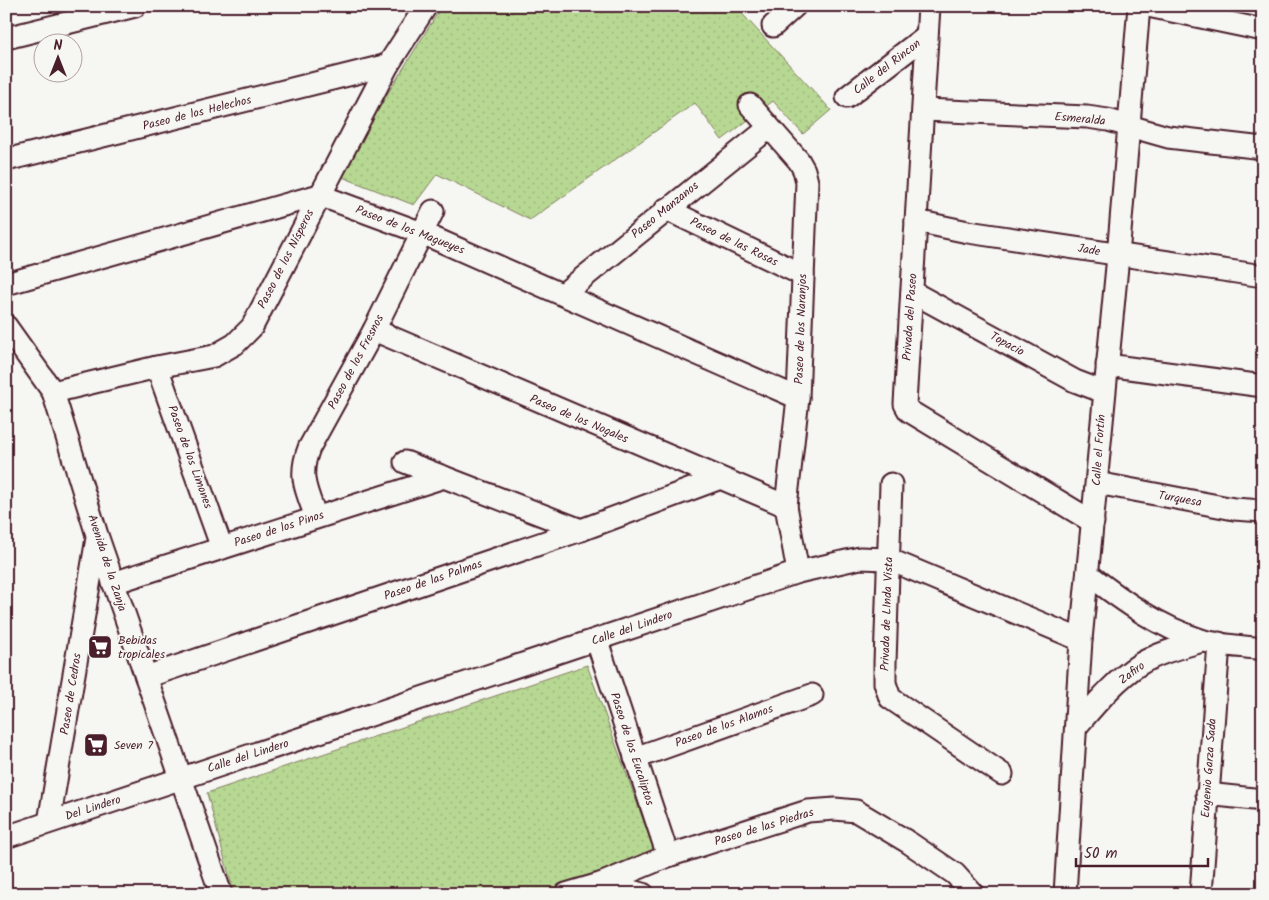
<svg xmlns="http://www.w3.org/2000/svg" width="1269" height="900" viewBox="0 0 1269 900" font-family="Kalam,sans-serif">
<defs>
<pattern id="park-dots" width="8" height="8" patternUnits="userSpaceOnUse" patternTransform="scale(1.25)"><rect width="8" height="8" fill="#b7d892"/><path d="M2 2h.1M6 6h.1" fill="none" stroke="#9fb97e" stroke-width="1.8" stroke-linecap="round"/></pattern>
</defs>
<rect width="100%" height="100%" fill="#f6f6f2"/>
<filter id="ink" filterUnits="userSpaceOnUse"><feTurbulence type="fractalNoise" baseFrequency=".02" numOctaves="2"/><feDisplacementMap in="SourceGraphic" scale="10" xChannelSelector="R" yChannelSelector="G"/><feConvolveMatrix kernelMatrix="1 2 1 2 8 2 1 2 1" color-interpolation-filters="sRGB"/></filter>
<g filter="url(#ink)">
<g fill="url(#park-dots)" stroke="#807c5e">
<polygon points="442,6 735,6 831,110 803,134 773,101 722,140 695,103 530,220 437,174 414,205 337,175"/>
<polygon points="587,665 657,858 544,894 234,894 207,793"/>
</g>
<g fill="none" stroke-linecap="round" stroke-linejoin="round">
<defs>
<g id="minor">
<polyline points="929,6 905,404 909,411 1093,522"/>
<polyline points="1148,6 1263,30"/>
<polyline points="773,26 795,6"/>
<polyline points="6,38 135,6"/>
<polyline points="847,97 926,36"/>
<polyline points="750,105 799,161 804,170 807,182 798,398 786,506 798,572"/>
<polyline points="924,110 1087,117 1108,120 1168,137 1263,148"/>
<polyline points="6,160 388,65"/>
<polyline points="666,209 803,275"/>
<polyline points="916,221 968,232 1263,276"/>
<polyline points="6,284 319,195 422,233 798,398"/>
<polyline points="912,292 1075,381 1104,392"/>
<polyline points="563,294 769,128"/>
<polyline points="6,326 53,392 97,535 221,894"/>
<polyline points="374,330 786,506"/>
<polyline points="1107,365 1263,386"/>
<polyline points="157,367 222,548"/>
<polyline points="53,392 157,367 214,356 235,344 252,327 388,65 426,6"/>
<polyline points="405,462 581,530"/>
<polyline points="1097,483 1234,509 1263,511"/>
<polyline points="891,484 885,663 885,683 890,698 1002,774"/>
<path d="M316,517C306,490 298,476 309,448L374,330L433,211"/>
<path d="M1088,574C1123,601 1159,627 1201,640C1220,646 1243,646 1263,649"/>
<polyline points="113,583 444,477"/>
<polyline points="597,641 668,856"/>
<polyline points="146,677 581,530 718,479"/>
<path d="M1076,727C1095,705 1115,680 1140,664C1160,652 1182,647 1203,641"/>
<polyline points="635,758 812,695"/>
<polyline points="1207,794 1263,800"/>
<polyline points="49,822 97,538"/>
<polyline points="6,837 798,572 860,558 888,559 1081,640"/>
<polyline points="603,883 643,894"/>
<polyline points="566,894 603,883 668,856 808,811 835,809 856,811 908,842 955,874 973,894"/>
<polyline points="1065,894 1081,640 1118,256 1139,6"/>
<polyline points="1201,894 1219,643"/>
</g>
</defs>
<use href="#minor" stroke="#4a1f2b" stroke-width="25"/>
<use href="#minor" stroke="#f6f6f2" stroke-width="21"/>
</g>
</g>
<defs>
<symbol id="supermarket-square" viewBox="-11 -11 22 22"><rect x="-9" y="-9" width="18" height="18" rx="4" fill="#4a1f2b" stroke="#f6f6f2"/><path d="M-6-5.5h2.5l.6 2H6L4.5 2H-2.5L-4.4-4H-6ZM-1.5 3.2a1.3 1.3 0 1 0 .1 0ZM3 3.2a1.3 1.3 0 1 0 .1 0Z" fill="#fff"/></symbol>
</defs>
<g fill-rule="evenodd">
<use href="#supermarket-square" x="86" y="633" width="28" height="28"/>
<use href="#supermarket-square" x="82" y="731" width="28" height="28"/>
</g>
<g text-anchor="middle" dominant-baseline="central" stroke-width="4" stroke-linejoin="round" paint-order="stroke">
<g font-size="12" fill="#4a1f2b" stroke="#f6f6f2">
<text transform="translate(887 67) rotate(-38)">Calle del Rincon</text>
<text transform="translate(197 113) rotate(-14)">Paseo de los Helechos</text>
<text transform="translate(1080 119) rotate(5)">Esmeralda</text>
<text transform="translate(665 210) rotate(-39)">Paseo Manzanos</text>
<text transform="translate(410 230) rotate(21)">Paseo de los Magueyes</text>
<text transform="translate(734 242) rotate(26)">Paseo de las Rosas</text>
<text transform="translate(1089 250) rotate(10)">Jade</text>
<text transform="translate(286 259) rotate(-63)">Paseo de los Nísperos</text>
<text transform="translate(910 317) rotate(-86)">Privada del Paseo</text>
<text transform="translate(801 329) rotate(-88)">Paseo de los Naranjos</text>
<text transform="translate(1007 344) rotate(29)">Topacio</text>
<text transform="translate(356 362) rotate(-62)">Paseo de los Fresnos</text>
<text transform="translate(579 419) rotate(23)">Paseo de los Nogales</text>
<text transform="translate(1099 450) rotate(-86)">Calle el Fortín</text>
<text transform="translate(190 457) rotate(70)">Paseo de los Limones</text>
<text transform="translate(1180 499) rotate(10)">Turquesa</text>
<text transform="translate(279 529) rotate(-18)">Paseo de los Pinos</text>
<text transform="translate(107 563) rotate(72)">Avenida de la Zanja</text>
<text transform="translate(433 580) rotate(-19)">Paseo de las Palmas</text>
<text transform="translate(887 614) rotate(-88)">Privada de LInda Vista</text>
<text transform="translate(632 628) rotate(-19)">Calle del Lindero</text>
<text transform="translate(1132 673) rotate(-37)">Zafiro</text>
<text transform="translate(71 694) rotate(-81)">Paseo de Cedros</text>
<text transform="translate(724 726) rotate(-20)">Paseo de los Alamos</text>
<text transform="translate(632 749) rotate(72)">Paseo de los Eucaliptos</text>
<text transform="translate(248 756) rotate(-18)">Calle del Lindero</text>
<text transform="translate(1209 768) rotate(-86)">Eugenio Garza Sada</text>
<text transform="translate(93 808) rotate(-18)">Del Lindero</text>
<text transform="translate(764 827) rotate(-17)">Paseo de las Piedras</text>
</g>
<g font-size="12" fill="#4a1f2b" stroke="#f6f6f2" text-anchor="start">
<text x="118" y="640">Bebidas<tspan x="118" dy="14">tropicales</tspan></text>
<text x="114" y="745">Seven 7</text>
</g>
</g>
<rect width="1269" height="900" fill="none" stroke="#f6f6f2" stroke-width="25"/>
<rect x="12" y="12" width="1244" height="875" fill="none" stroke="#4a1f2b" stroke-width="2" filter="url(#ink)"/>
<g transform="translate(58 58)"><circle r="24" fill="#f6f6f2" stroke="#b1a0a2"/>
<path d="M0-4L9 19L0 12L-9 19Z" fill="#4a1f2b"/>
<text y="-8" font-size="14" font-weight="bold" text-anchor="middle" fill="#4a1f2b">N</text>
</g>
<path d="M1076 858v8h132v-8" fill="none" stroke="#4a1f2b" stroke-width="2.5"/>
<text x="1084" y="858" font-size="15" fill="#4a1f2b" stroke="#f6f6f2" stroke-width="4" paint-order="stroke">50 m</text>
</svg>
